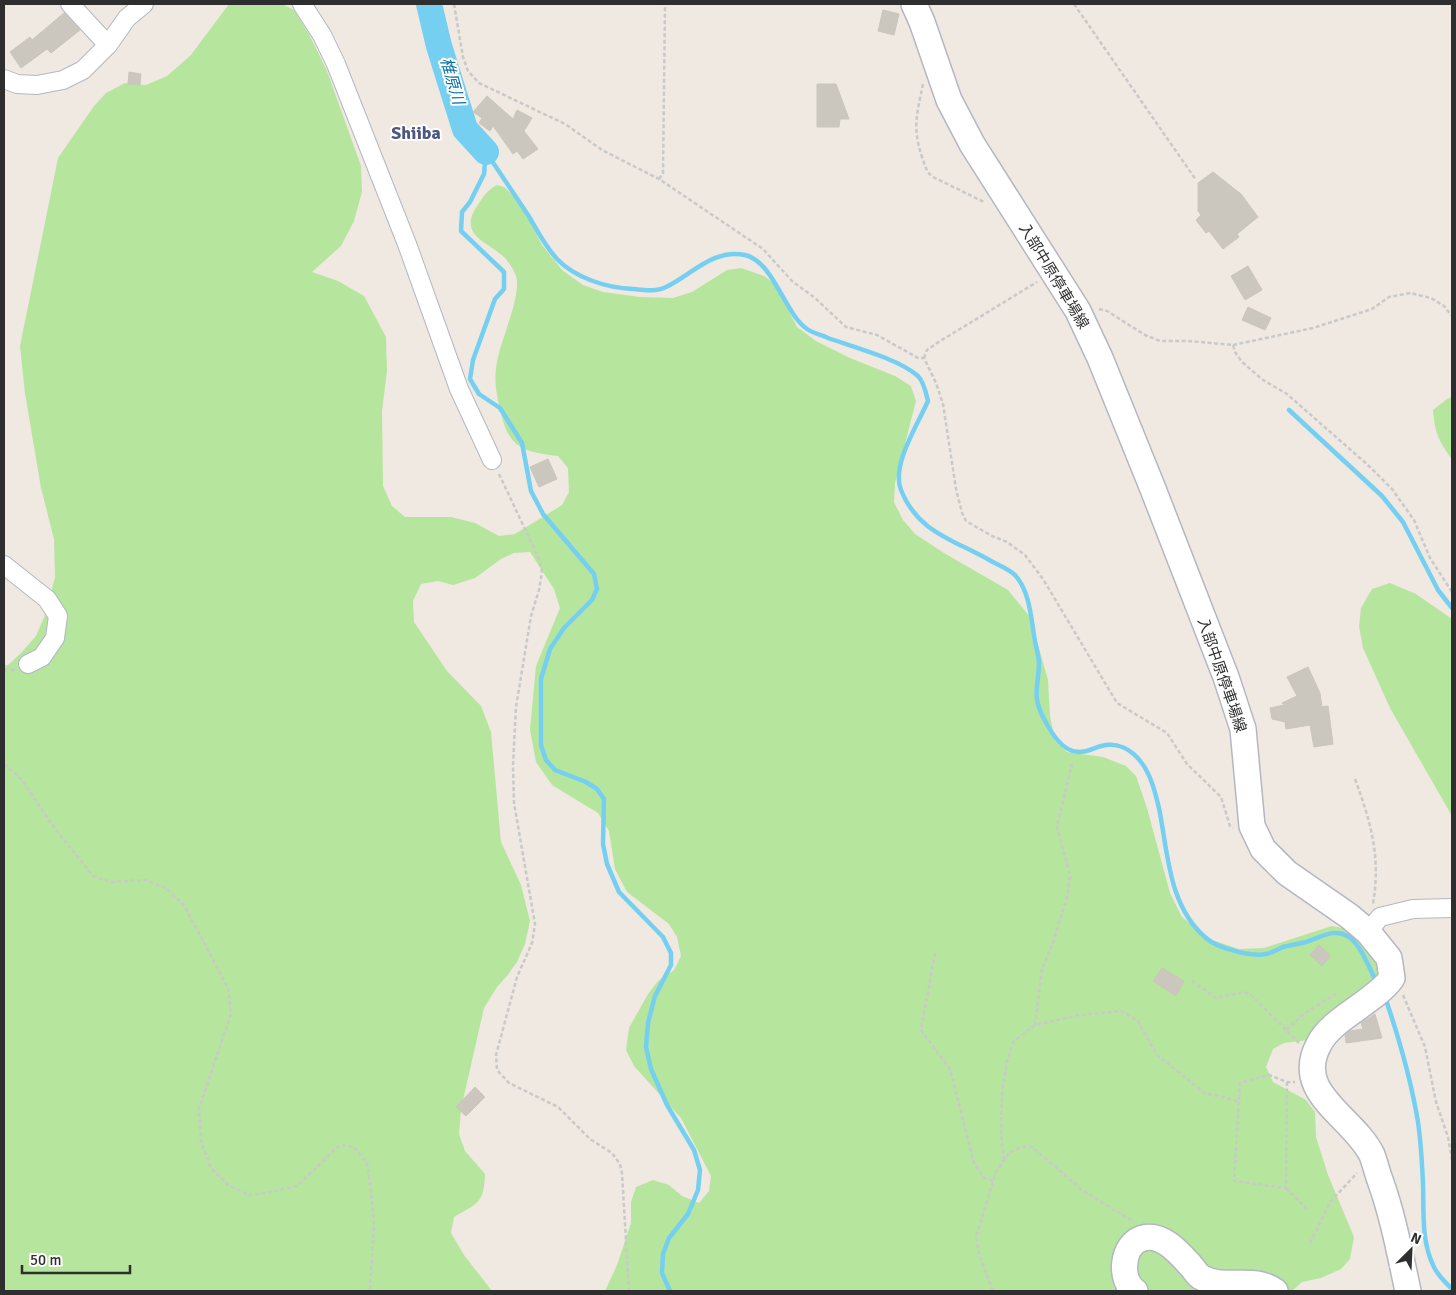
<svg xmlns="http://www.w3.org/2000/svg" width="1456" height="1295" viewBox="0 0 1456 1295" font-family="Signika,'Noto Sans JP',sans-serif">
<rect width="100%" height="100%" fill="#efe9e1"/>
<g fill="#b6e59e">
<path d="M229,4H282L294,10L310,36L327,71L361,166L362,192L354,221L341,246L312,272L338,281L364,296L386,337L387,371L382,411L383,486L392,506L405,517H451L475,523L499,536L515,534L562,505L569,492L568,468L558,456C525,452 509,449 501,413C496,393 493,378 498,357C502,338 522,293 516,276C514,270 508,261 504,257C486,241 458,235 477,206C483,197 487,190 497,185L504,187L520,202L542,245L562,270L583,285L603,292L640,297L673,298L692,292L727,270L741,268L764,276L775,284L797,327L816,341L850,358L895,376L911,386L916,401L895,483L894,502L903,520L915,534L944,553L1008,590L1030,617L1048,680L1050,716L1055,741L1067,752L1103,757L1126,766L1136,776L1147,808L1170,893L1182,917L1209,939L1239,949L1264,948L1332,926L1348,929L1377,951L1384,977L1309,1040L1284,1043L1273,1049L1266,1067L1273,1082L1306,1100L1315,1112L1316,1137L1328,1175L1354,1237L1350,1259L1341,1269L1321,1278L1302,1282L1292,1291H605L617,1265L631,1223V1202L636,1187L653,1180L669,1185L682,1196L699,1203L709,1191L711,1176L681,1118L634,1066L626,1050L629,1028L648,994L658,981L674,970L681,956L677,937L669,924L627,892L615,869L609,831L598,813L552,785L536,762L530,730L536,666L560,608L554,589L530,552L514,553L501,559L475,578L453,585L438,581L421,584L413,601L414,622L447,671L481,706L491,732L501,842L521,885L530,921L525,944L517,962L507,976L497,987L484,1008L461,1109L459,1134L465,1151L485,1174C484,1203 478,1203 454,1217L451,1233L464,1255L492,1291H4V665H8L21,653L36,636L45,615L55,577L54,539L41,488L25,393L20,346L58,158L94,106L106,93L125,83L146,85L167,76L191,55Z"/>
<path d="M1452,397V459C1438,441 1435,432 1433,410L1447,399Z"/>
<polygon points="1390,583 1416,594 1452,619 1452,816 1390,708 1363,648 1359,626 1361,608 1372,589"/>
</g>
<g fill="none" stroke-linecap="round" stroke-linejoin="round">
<g stroke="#75cff0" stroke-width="4.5">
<path d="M486,152C500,173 514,194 528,215C537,230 545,246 557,259C575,278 607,288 633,289C643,290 656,292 666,287C691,275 714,248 745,255C774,262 784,313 807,329C813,333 821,335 828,338C853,347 899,359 918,376C924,382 926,393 928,401C918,424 891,465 901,490C918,533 955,540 991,561C998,565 1009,569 1015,575C1029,590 1031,616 1034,635C1035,644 1038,652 1039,662C1039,685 1031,695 1044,719C1051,732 1062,752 1079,752C1087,752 1094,748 1101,746C1117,742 1131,749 1141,762C1151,775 1155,792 1159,808C1168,852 1168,906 1206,938C1217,948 1251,957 1266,954C1272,953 1278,949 1283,947C1291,945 1298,944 1306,942C1320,938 1334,927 1349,937C1361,945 1370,970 1377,983"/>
<polyline points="486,152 484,174 470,202 462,212 461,231 504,272 504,289 495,299 473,360 470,379 479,394 500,408 522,443 531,491 543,514 594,574 597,589 592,600 564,628 550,649 541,679 541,745 546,760 555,770 586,782 597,789 604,799 603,844 607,864 619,892 663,937 671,953 671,965 655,996 648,1023 646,1047 651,1069 667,1105 694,1150 700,1170 698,1190 688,1214 669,1238 663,1254 662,1273 670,1291"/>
<polyline points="1289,410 1382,496 1403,522 1438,590 1452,608"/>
<path d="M1385,997C1399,1038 1411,1080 1418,1122C1421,1142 1422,1163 1423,1183C1424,1211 1421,1239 1433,1265C1437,1275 1445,1282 1452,1289"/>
</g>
<polyline stroke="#75cff0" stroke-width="26" points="429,4 439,46 465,129 486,152"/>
</g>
<g fill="#cbc7bf" stroke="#cbc5ba">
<polygon points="883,10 899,14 894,35 878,31"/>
<polygon points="64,13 80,30 51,53 47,49 21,68 10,52 30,37 32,40"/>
<polygon points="129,72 141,74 140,85 128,84"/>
<polygon points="817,84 836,84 849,119 840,119 839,127 817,127"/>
<polygon points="487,96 513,119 517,110 532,118 524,131 538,149 523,159 517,151 513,154 493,126 490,131 479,123 482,118 473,112"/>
<polygon points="1213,172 1241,194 1258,217 1237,234 1239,237 1223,249 1209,231 1206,233 1196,220 1201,215 1198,211 1198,183"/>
<polygon points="1248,266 1262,290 1245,300 1231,276"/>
<polygon points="1248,307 1271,318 1265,330 1242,320"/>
<polygon points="548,459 557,479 539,487 530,467"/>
<polygon points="1308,667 1320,693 1322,707 1328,706 1333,744 1314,747 1310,725 1286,729 1285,722 1272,719 1270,708 1284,705 1282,703 1297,696 1287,677"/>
<polygon points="1319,945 1331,956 1322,966 1310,955"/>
<polygon points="1162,968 1184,981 1176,996 1153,981"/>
<polygon points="1375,1014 1382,1038 1346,1043 1345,1035 1350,1031 1363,1029 1361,1023"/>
<polygon points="475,1087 485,1097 466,1116 456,1107"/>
</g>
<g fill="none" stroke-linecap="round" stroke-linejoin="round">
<defs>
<g id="minor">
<polyline points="70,4 108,45"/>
<polyline points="302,4 322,35 336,64 407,244 459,389 492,460"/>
<polyline points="4,79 17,84 37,85 63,80 83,70 108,45 127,18 144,4"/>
<polyline points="4,565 47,599 58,616 55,638 42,657 28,664"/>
<polyline points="1368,932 1380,917 1413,909 1452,908"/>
</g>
<g id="secondary">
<path d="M914,4L922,22L949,100L972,144L1078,311L1100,358L1153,489L1226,677L1243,729L1252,826L1263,849L1287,873L1349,916L1368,932L1389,958L1392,978C1375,1002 1332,1018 1319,1044C1292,1093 1353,1116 1372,1155C1375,1163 1377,1172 1380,1180C1393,1216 1400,1254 1408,1291"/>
<path d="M1135,1291C1119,1281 1121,1244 1143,1238C1163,1233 1180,1254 1191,1266C1194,1269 1197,1275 1201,1277C1223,1291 1253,1275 1275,1291"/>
</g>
</defs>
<use href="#minor" stroke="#b4b7c1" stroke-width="20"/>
<use href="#secondary" stroke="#b4b7c1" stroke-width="28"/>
<g stroke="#c9c9c9" stroke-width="2.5" stroke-dasharray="4 2.5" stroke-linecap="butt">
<polyline points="454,4 463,57 468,71 479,83 565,124 602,150 659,179 763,249 792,281 815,298 846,327 877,335 918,358 924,358 936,383 943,404 956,489 962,513 966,521 992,536 1007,542 1025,555 1043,579 1117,703 1167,733 1187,764 1221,797 1230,826 1233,828"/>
<polyline points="1074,4 1196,180"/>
<path d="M923,84C917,114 912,127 922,157C925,165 926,172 933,177L984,202"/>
<polyline points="659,179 663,173 665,4"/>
<polyline points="1099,309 1107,311 1145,335 1160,341 1189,341 1233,345 1235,352 1242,362 1263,380 1287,394 1369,466 1392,489 1414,520 1430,558 1452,592"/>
<polyline points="1233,345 1313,328 1372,309 1389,297 1410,293 1431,298 1444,306 1452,316"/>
<polyline points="924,358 927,350 937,343 1037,282"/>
<polyline points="499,474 539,559 542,572 539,590 531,616 516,707 513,765 514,803 535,924 532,943 517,977 496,1055 497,1070 509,1083 558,1107 590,1139 612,1153 620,1164 622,1173 629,1291"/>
<polyline points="4,670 15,670"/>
<polyline points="4,764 21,779 56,830 93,876 111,882 145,880 166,888 184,905 228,988 231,1014 199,1109 201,1142 211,1168 228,1185 249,1195 271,1192 297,1186 340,1145 354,1147 367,1163 371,1192 374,1224 370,1291"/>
<path d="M1355,779C1371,823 1381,856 1373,904"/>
<polyline points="935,953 921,1030 950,1069 974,1163 983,1177 993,1181"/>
<polyline points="1192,981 1216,998 1244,992 1251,995 1299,1043"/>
<polyline points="1403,995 1425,1047 1436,1102 1448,1137 1452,1160"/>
<polyline points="1035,1025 1042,969 1053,943 1067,897 1070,876 1057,826 1072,764"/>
<polyline points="1286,1030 1305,1013 1339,992"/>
<polyline points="1287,1082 1286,1188 1234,1181 1240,1083 1269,1075 1287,1082 1295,1082"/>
<polyline points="1004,1160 1001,1134 1002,1094 1007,1061 1014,1041 1035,1025 1079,1015 1121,1011 1137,1020 1158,1056 1205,1093 1238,1101"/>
<polyline points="1286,1188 1309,1211"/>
<polyline points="1310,1243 1331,1201 1357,1173"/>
<polyline points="993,1291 979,1254 976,1237 996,1172 1009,1153 1021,1147 1032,1147 1082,1190 1134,1222"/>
</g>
<use href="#minor" stroke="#fff" stroke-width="18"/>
<use href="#secondary" stroke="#fff" stroke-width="25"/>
</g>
<g text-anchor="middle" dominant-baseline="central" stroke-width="4" stroke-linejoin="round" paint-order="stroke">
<g font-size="15" fill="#2e2e2e" stroke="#fff">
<text transform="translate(1054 276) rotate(59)">入部中原停車場線</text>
<text transform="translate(1222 675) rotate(71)">入部中原停車場線</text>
</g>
<g font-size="16" font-style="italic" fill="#0d6fa3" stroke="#fff">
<text transform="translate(452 81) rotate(74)">椎原川</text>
</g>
<g font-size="18" font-weight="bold" fill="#4d5680" stroke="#fff">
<text x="416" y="133">Shiiba</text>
</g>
</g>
<rect width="1456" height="1295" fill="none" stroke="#2e2e2e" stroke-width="10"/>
<g transform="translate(1411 1250) rotate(24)" stroke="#ffffff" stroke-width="4" paint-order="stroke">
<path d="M0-4L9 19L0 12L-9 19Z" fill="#2e2e2e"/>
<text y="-8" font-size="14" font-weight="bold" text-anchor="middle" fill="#2e2e2e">N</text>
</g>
<path d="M22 1265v8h108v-8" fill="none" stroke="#2e2e2e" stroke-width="2.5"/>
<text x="30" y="1265" font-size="15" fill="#2e2e2e" stroke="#ffffff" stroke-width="4" paint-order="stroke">50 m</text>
</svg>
